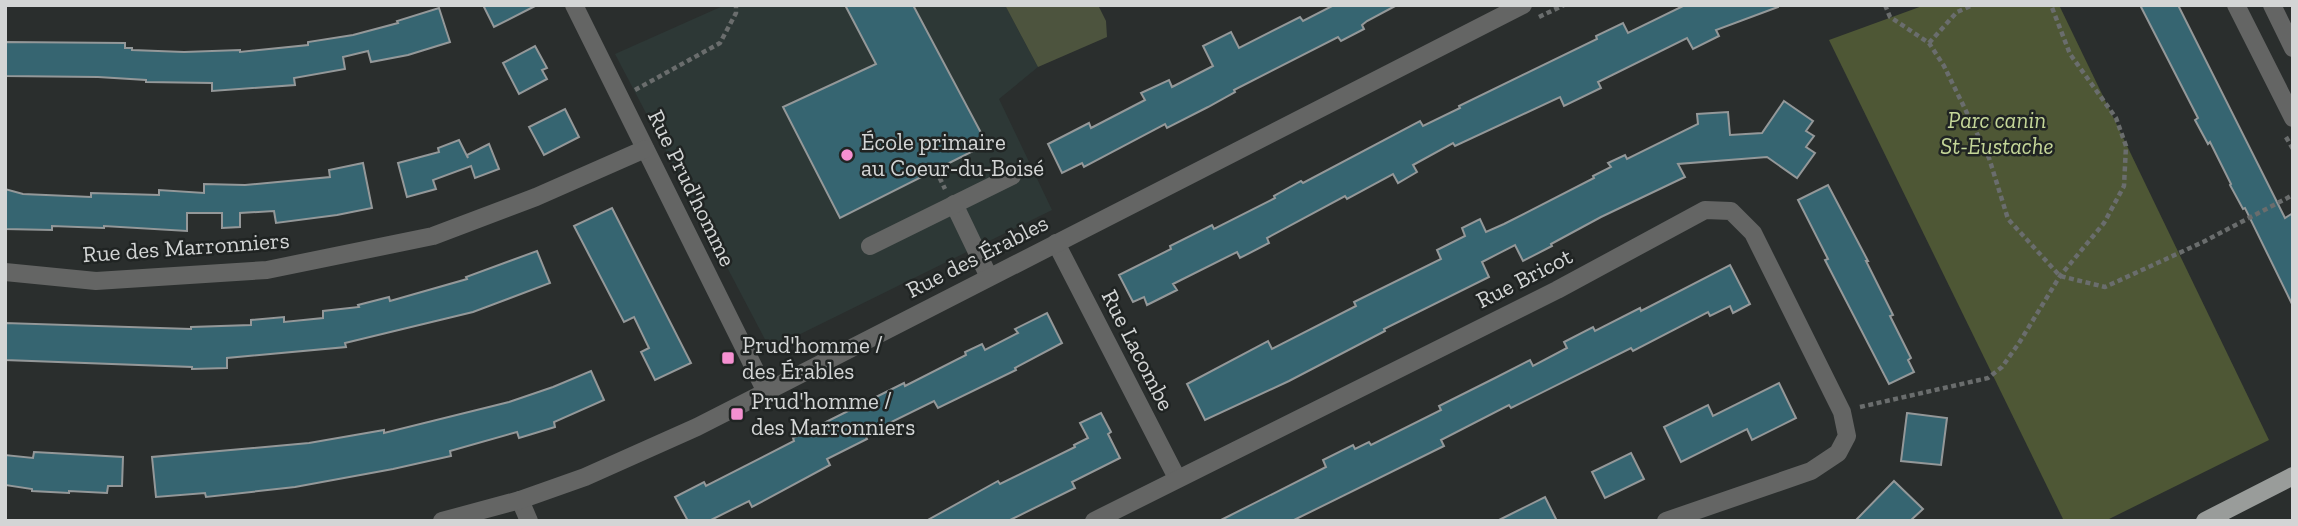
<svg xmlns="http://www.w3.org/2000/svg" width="2298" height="526" viewBox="0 0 2298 526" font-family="'Zilla Slab',serif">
<rect width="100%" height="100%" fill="#2a2e2d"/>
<polygon fill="#2d3836" points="725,5 1005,5 1038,67 999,99 1052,210 770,349 615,54"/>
<polygon fill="#4d543e" points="1005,5 1098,5 1106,21 1107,37 1038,67"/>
<polygon fill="#4e5735" points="1925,5 2059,5 2269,440 2105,521 2064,521 1829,40"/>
<g fill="#366571" stroke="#949899" stroke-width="2">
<polygon points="483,5 537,5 494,27"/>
<polygon points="845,5 913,5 987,144 840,218 783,107 876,64"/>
<polygon points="1334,5 1397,5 1367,21 1362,25 1364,29 1341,41 1338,37 1234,90 1235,92 1208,107 1167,128 1165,124 1084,167 1082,163 1062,173 1048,144 1089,123 1091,128 1145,100 1141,93 1169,80 1172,87 1213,66 1203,46 1231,32 1239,48 1300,17 1303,21"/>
<polygon points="1685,5 1778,5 1778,7 1716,30 1719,36 1693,49 1687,38 1598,82 1601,88 1564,106 1560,97 1455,146 1453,143 1413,165 1417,172 1398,183 1393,174 1347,199 1345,196 1267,238 1269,243 1240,258 1237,252 1173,284 1177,290 1147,305 1144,297 1133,302 1119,275 1171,249 1170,246 1212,225 1214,229 1275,198 1274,196 1301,181 1303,183 1420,121 1423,126 1460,108 1459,106 1597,39 1596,36 1623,23 1628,33"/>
<polygon points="2140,5 2178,5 2285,218 2293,213 2293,306 2245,208 2243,209 2230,185 2231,184 2210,142 2208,144 2195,120 2198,118"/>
<polygon points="439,8 450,42 408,55 371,62 368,51 343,57 345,69 294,78 295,85 212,91 212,83 146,82 146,80 98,77 5,76 5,42 125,43 125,48 132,48 132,50 184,52 240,50 240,52 308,45 308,42 353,35 398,23 397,21"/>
<polygon points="535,46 547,68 542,70 547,79 519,94 503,63"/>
<polygon points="1784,101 1813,121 1806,131 1814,136 1806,147 1815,153 1797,178 1767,157 1678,164 1685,177 1601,217 1551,244 1552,246 1523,261 1515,245 1482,262 1489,277 1384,329 1385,331 1289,381 1205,420 1187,384 1268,341 1272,349 1356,306 1354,302 1441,259 1437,250 1465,236 1462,228 1480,219 1486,232 1504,224 1594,178 1593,176 1611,167 1608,163 1625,155 1627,159 1698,124 1697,114 1728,112 1730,135 1762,133"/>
<polygon points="565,109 579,137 544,155 529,127"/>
<polygon points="459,140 468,158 467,155 489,144 499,169 475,178 471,166 433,180 436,189 407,197 398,163 439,152 438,148"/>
<polygon points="363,163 372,208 337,215 276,223 274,211 240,213 240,227 222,228 222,213 187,213 187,231 104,226 104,228 52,226 52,230 5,229 5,189 23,194 91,197 91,193 159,195 159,190 204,193 204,184 245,185 330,177 329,170"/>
<polygon points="1828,185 1868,261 1866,261 1893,315 1890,316 1911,358 1908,360 1914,372 1889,384 1825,260 1828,259 1798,200"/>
<polygon points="612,208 691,363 655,380 641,352 649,348 634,317 624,322 574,226"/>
<polygon points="537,251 550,283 473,312 345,343 346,347 227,358 227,368 192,369 192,367 5,360 5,323 191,329 191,327 251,325 251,320 284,317 284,322 323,318 323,311 359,307 358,305 389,297 390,301 467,279 466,277"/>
<polygon points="1730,265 1750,304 1733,313 1730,306 1710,316 1708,312 1633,351 1631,348 1511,408 1509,405 1441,440 1444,446 1292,521 1219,521 1326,467 1323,460 1353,445 1355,449 1369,442 1371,445 1441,410 1439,406 1495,378 1530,360 1533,366 1567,348 1564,342 1593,327 1595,331 1640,308 1641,311"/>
<polygon points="1047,313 1062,343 1015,368 1016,370 938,408 934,401 865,435 867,439 827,459 830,465 752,507 749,501 709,521 688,521 675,497 704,482 706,486 794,441 793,438 812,429 904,383 905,386 966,355 965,352 982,344 985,350 1018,333 1015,329"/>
<polygon points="591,371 604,400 554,422 555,427 519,438 517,432 450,451 451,456 393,469 295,487 206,497 205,493 156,497 152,457 309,443 384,430 384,433 509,402 553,387"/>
<polygon points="1779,383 1796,418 1752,440 1747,429 1681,462 1664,427 1708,405 1713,416"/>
<polygon points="1101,413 1111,432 1108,434 1120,458 1072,482 1075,488 1008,521 926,521 998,481 1000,484 1075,447 1074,445 1088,438 1080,423"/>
<polygon points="1907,413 1947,418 1941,465 1901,461"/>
<polygon points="34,452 123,457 122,486 108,486 107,493 69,491 69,493 32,491 32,489 5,485 5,455 33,458"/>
<polygon points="1631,453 1644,479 1605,498 1592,472"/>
<polygon points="1894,481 1923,509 1910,521 1855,521"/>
<polygon points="1545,497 1557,521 1497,521"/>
</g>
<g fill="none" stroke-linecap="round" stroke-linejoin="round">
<g stroke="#6a6d6d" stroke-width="4.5" stroke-dasharray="5 3.5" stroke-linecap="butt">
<polyline points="1885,5 1890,17 1929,43 1944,66 1989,158 2008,219 2060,276 2105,287 2203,242 2293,195"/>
<polyline points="1539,17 1564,5"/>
<polyline points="1929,43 1957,12 1973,5"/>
<polyline points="635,90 720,43 736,13 736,5"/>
<polyline points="2286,137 2293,149"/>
<polyline points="936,170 945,189"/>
<polyline points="1860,407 1988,378 2002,367 2019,343 2060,276 2104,223 2124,186 2126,146 2116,118 2070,54 2051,5"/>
</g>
<g stroke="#646564" stroke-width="18">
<polyline points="574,5 766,392"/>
<polyline points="2236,5 2293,118"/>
<polyline points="2272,5 2293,48"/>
<polyline points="954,204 989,277"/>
<polyline points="1056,243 1177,478"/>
<polyline points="870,246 1012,176"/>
<polyline points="5,272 96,281 267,270 433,236 536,197 645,149"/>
<polyline points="520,500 529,521"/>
<polyline points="442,521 520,500 585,477 697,427 1523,5"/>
<polyline points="1094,521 1557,290 1705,210 1731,211 1753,233 1842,412 1847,436 1838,453 1811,471 1666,521"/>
</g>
<polyline stroke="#999c9a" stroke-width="18" points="2205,521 2293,476"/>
</g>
<g fill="#f590d1" stroke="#202423" stroke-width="2.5">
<circle cx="847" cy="155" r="7"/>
<rect x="721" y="351" width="14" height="14" rx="3.5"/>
<rect x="730" y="407" width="14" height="14" rx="3.5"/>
</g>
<g text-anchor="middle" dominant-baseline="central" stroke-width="5" stroke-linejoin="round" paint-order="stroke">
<g font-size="23" font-style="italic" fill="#c4d698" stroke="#202423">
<text x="1997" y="120">Parc canin<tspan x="1997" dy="26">St-Eustache</tspan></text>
</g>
<g font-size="23" fill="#d3d5d5" stroke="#202423" text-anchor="start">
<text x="861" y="142">École primaire<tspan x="861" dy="26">au Coeur‑du‑Boisé</tspan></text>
<text x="742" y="345">Prud'homme /<tspan x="742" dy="26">des Érables</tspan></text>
<text x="751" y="401">Prud'homme /<tspan x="751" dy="26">des Marronniers</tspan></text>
</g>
<g font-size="23" fill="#d3d5d5" stroke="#202423">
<text transform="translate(692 188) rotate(64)">Rue Prud'homme</text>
<text transform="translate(186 247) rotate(-4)">Rue des Marronniers</text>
<text transform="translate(977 256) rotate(-27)">Rue des Érables</text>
<text transform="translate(1524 278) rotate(-27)">Rue Bricot</text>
<text transform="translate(1138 350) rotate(63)">Rue Lacombe</text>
</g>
</g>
<rect width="2298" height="526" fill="none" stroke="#d3d5d5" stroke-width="14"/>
</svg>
